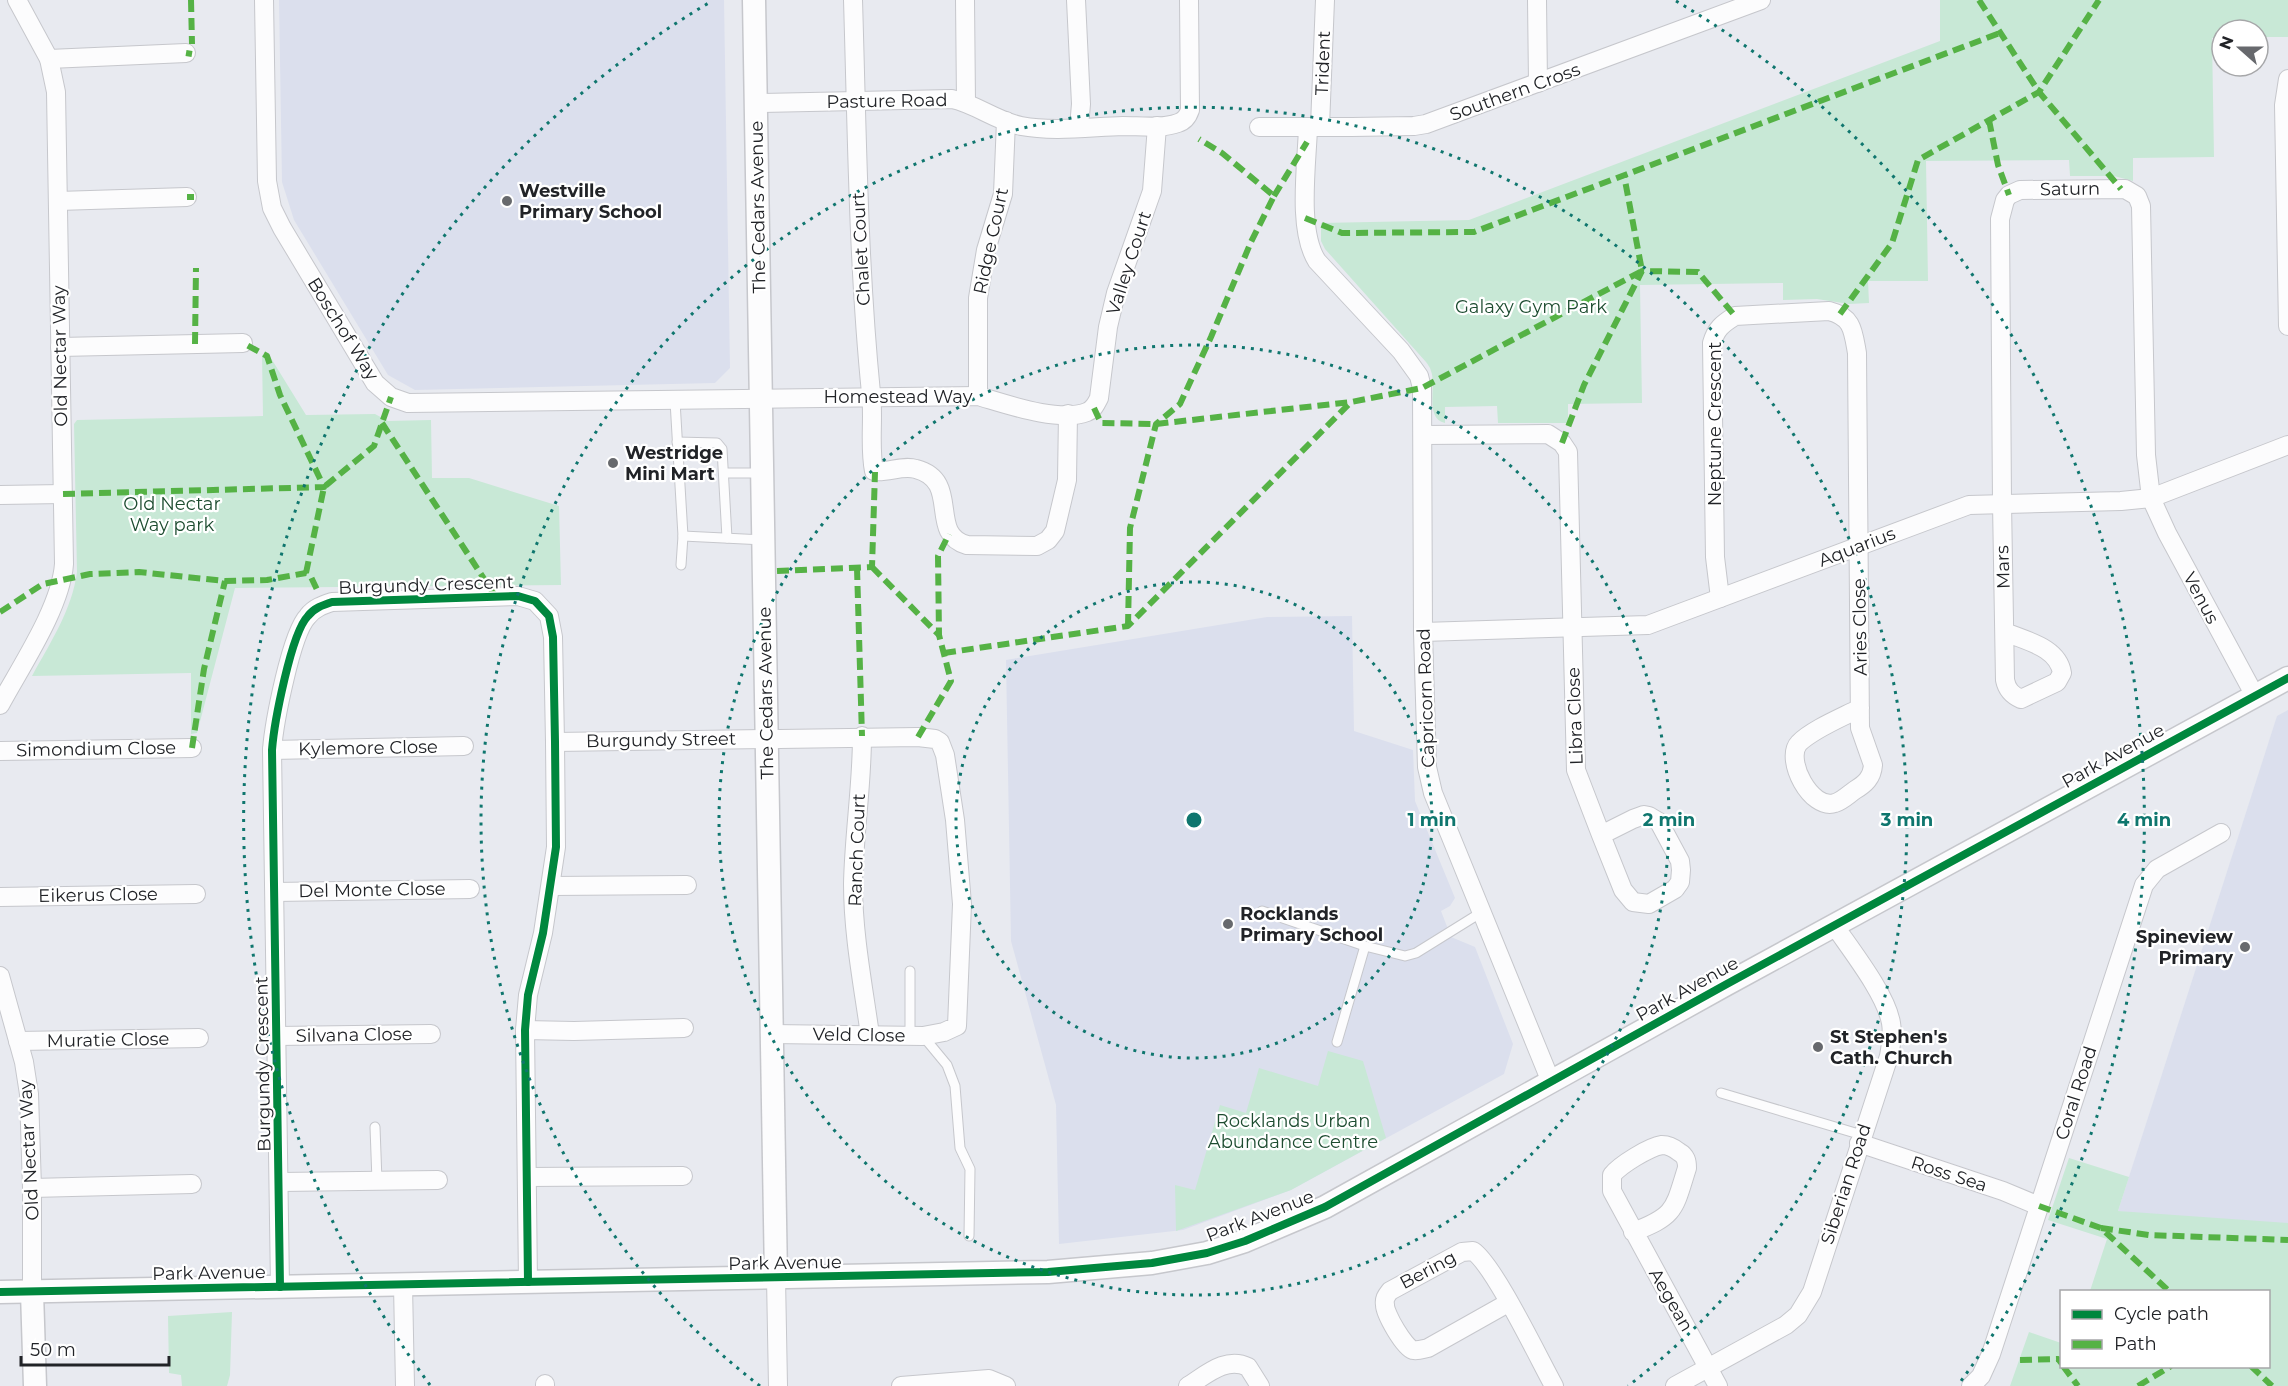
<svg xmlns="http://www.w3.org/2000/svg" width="2288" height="1386" viewBox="0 0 2288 1386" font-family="Montserrat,sans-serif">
<rect width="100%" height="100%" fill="#e8eaf0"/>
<g fill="#dbdfed">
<polygon points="279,0 724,0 730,368 715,383 415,390 388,375 294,220 282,182"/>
<polygon points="1352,616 1354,731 1413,750 1415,801 1455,898 1450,906 1441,911 1451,937 1475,947 1513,1044 1504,1074 1291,1190 1183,1230 1059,1244 1056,1105 1011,941 1006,660 1267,617"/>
<polygon points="2288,710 2288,1233 2118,1211 2277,716"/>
</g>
<g fill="#c8e8d6">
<path d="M1940,0H2288V37H2258V30H2222V37L2212,38L2214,157L2133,158V181L2114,176H2070L2069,160L1926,161L1928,281H1868L1869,303L1849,304L1817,299L1783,300V283L1640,285L1642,403L1568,404V423H1498L1497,406L1445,407V423C1424,418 1437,386 1431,371C1430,367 1428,365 1426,362L1325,249L1321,241V223L1469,220L1940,41Z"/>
<path d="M262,355H269L306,415L375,414L388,421L431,420L432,478H469L559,506L561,585L235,588L197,733L191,734V673L32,676C50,643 72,610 77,572L74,424L77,420L263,416Z"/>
<polygon points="1328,1051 1363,1061 1386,1138 1291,1190 1176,1231 1175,1185 1195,1190 1220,1105 1246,1113 1259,1068 1318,1086"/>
<polygon points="2069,1158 2129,1177 2118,1211 2288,1223 2288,1386 2010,1386 2029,1332 2061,1343 2062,1366 2268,1366 2268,1292 2090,1291 2107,1239 2048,1220"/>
<polygon points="232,1312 230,1375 227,1386 182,1386 181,1375 169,1373 168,1316"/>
</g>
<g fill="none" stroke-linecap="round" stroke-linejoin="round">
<defs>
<g id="service">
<polyline points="675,401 683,536 681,565"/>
<polyline points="677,442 717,443 722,449 727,538"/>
<polyline points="724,473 763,473"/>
<polyline points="683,536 764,540"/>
<polyline points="1262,911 1365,946 1405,956 1416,953 1482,912"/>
<polyline points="910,1036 910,971"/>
<polyline points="923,1036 947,1065 955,1086 960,1148 970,1169 969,1236"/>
<polyline points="1337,1042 1365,946"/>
<polyline points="1721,1093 1862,1135"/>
<polyline points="375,1127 377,1181"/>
</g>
<g id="minor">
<path d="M264,0L267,181L272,208L282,228L375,383L391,397L408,403L978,396C1006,404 1059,423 1087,412C1094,409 1096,404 1099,398L1108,327L1116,293L1152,191L1157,126"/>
<path d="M853,0C857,131 858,263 871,393C874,419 869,446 874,471C888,473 902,465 916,469C962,481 927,534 967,545L1037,546L1048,540L1055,531L1067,480L1068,414"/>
<polyline points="965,0 966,102"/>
<polyline points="1076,0 1081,104 1079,127"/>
<polyline points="1537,0 1538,83"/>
<polyline points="49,59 186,53"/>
<polyline points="2288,79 2284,105 2288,326"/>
<path d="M756,103L952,99C976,104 996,121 1021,126C1053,132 1090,127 1123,126C1140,126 1162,129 1178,123C1185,121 1188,116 1190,110L1189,0"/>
<polyline points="1320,126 1325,0"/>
<polyline points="1259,127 1352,127 1414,126 1426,124 1761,0"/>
<path d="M1308,127C1307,164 1297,230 1317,261L1401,351L1419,376L1422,388L1423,632L1427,767L1433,793L1551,1082"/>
<polyline points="58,201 187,197"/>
<polyline points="60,347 243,343"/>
<polyline points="978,396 978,298 986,250 1003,194 1006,121"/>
<polyline points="1423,435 1548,434 1562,443 1568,452 1576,770 1601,835 1623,890 1633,902 1649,904 1675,889 1680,882 1681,870 1680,861 1659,822 1649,816 1644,815 1633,819 1601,835"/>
<polyline points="0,495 63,494"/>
<path d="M1720,598L1715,557L1712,343C1716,329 1722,324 1735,316L1829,311C1853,317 1853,331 1857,353L1860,728L1873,765C1872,778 1865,784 1855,790C1849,794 1842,801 1835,803C1811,811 1784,759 1799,743C1813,729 1843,717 1860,708"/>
<polyline points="1423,632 1648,625 1969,505 2121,501 2151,498 2288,445"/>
<path d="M2005,632C2026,641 2058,647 2062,673L2057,682L2021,699C2012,695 2007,690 2005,680L2002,503L2000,219L2005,200L2009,195L2020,190L2125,189L2137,196L2141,206L2146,455L2151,498L2167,533L2255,696"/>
<path d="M0,705C21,666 61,607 64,564L56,92L49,59L17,0"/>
<path d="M862,736C862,786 854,834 853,884C853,934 863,985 870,1035"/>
<polyline points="555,742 918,737 935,739 940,742 945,755 955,820 962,904 957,1026 944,1032 923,1036 772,1034"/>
<polyline points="272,750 464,746"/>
<polyline points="0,751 192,748"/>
<polyline points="551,886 687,885"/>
<polyline points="275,892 470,889"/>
<polyline points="0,897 196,894"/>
<polyline points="0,976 24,1062 29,1094 32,1188 32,1292"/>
<polyline points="525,1030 574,1031 684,1028"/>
<polyline points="277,1036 431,1034"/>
<polyline points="18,1041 199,1038"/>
<polyline points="1859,1143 2003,1191 2039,1206"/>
<polyline points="527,1177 683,1176"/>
<polyline points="280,1182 438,1180"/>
<polyline points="32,1188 192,1184"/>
<path d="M1633,1232C1676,1216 1674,1209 1687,1168C1687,1161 1686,1156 1679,1152C1674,1148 1669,1145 1662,1145C1649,1147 1620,1165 1612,1175V1191L1718,1386"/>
<polyline points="776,1278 778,1386"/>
<polyline points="403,1285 405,1386"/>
<path d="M280,1287L272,750C274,724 291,633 308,616C314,608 323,605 332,602L518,596L535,601L549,616L553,637L555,742L556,847L543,933L528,995L525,1030L528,1282"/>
<path d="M1508,1303L1428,1348C1423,1349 1418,1351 1413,1350C1404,1347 1385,1314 1385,1305C1384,1299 1386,1296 1390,1291L1462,1252L1473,1251C1494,1265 1539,1359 1554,1386"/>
<polyline points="545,1384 545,1386"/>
<polyline points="901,1386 989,1379 1006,1386"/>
<path d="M1188,1386C1206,1375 1226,1356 1248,1367L1260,1386"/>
<path d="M1675,1386L1786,1325L1798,1315L1812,1292L1889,1056C1891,1045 1893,1034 1891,1023C1886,994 1851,950 1834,925"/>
<polyline points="1971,1386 1981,1376 1991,1354 2144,885 2157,869 2221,833"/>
</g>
<g id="tertiary">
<polyline points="754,0 776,1278"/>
<polyline points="0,1292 1048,1272 1152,1263 1207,1253 1245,1241 1325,1207 1725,985 2288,678"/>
<polyline points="32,1292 35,1386"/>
</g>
</defs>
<use href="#service" stroke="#c6c7cc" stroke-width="11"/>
<use href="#minor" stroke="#c6c7cc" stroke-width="20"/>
<use href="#tertiary" stroke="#c6c7cc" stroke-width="25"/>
<use href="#service" stroke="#fcfcfd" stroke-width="9"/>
<use href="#minor" stroke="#fcfcfd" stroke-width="18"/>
<use href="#tertiary" stroke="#fcfcfd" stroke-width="22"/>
<g stroke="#55b245" stroke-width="6" stroke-dasharray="12 6" stroke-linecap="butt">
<polyline points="191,0 192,44"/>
<polyline points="1979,0 2039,92 2121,189"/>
<polyline points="186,53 192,54"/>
<polyline points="1989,120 1998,165 2009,195"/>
<polyline points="1274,196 1307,142"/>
<polyline points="187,197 194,197"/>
<polyline points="1305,218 1342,233 1474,232 2000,33"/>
<polyline points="1840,314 1892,243 1918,160 2039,92 2099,0"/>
<polyline points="195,344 196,268"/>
<polyline points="1094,408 1101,423 1156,424 1351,402 1422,388 1642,271 1624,175"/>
<polyline points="382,423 496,597"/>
<polyline points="1562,443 1584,385 1642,271 1698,272 1735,316"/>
<polyline points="63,494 324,487 280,395 267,356 243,343"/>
<polyline points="872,567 939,635"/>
<polyline points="857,568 862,736"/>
<polyline points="777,571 872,567 875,472"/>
<polyline points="306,573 324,487 374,446 391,397"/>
<polyline points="0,612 43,584 90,574 139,572 225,581 267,580 306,573 311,577 319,594"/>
<polyline points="1128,626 1130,528 1156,424 1180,404 1211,337 1251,242 1274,196 1222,153 1199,139"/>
<polyline points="944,653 1128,626 1351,402"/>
<polyline points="918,737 951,681 939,635 938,556 949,534"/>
<polyline points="192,748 204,669 225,581"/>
<polyline points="2039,1206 2101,1228 2170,1292"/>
<polyline points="2101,1228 2149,1235 2288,1240"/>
<polyline points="2020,1360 2058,1359 2062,1364"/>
<polyline points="2063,1366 2078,1386"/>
<polyline points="2251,1366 2272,1386"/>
<polyline points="2138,1386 2171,1366"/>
</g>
<defs>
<g id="cycleway">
<path d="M280,1287L272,750C274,724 291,633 308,616C314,608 323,605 332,602L518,596L535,601L549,616L553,637L555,742L556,847L543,933L528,995L525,1030L528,1282"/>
<polyline points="0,1292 1048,1272 1152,1263 1207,1253 1245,1241 1325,1207 1725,985 2288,678"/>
</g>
</defs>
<use href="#cycleway" stroke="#fff" stroke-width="11"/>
<use href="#cycleway" stroke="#00873e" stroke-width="8"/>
</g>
<g fill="none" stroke="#0f766e" stroke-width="3" stroke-dasharray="3 6">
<circle cx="1194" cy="820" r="238"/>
<circle cx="1194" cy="820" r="475"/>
<path d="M760 1386A713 713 0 1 1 1628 1386"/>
<path d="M430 1385A950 950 0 0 1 712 1M1676 1A950 950 0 0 1 1958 1385"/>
</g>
<g fill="#67696d" stroke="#fff" stroke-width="2">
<circle cx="507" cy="201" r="6"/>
<circle cx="613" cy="463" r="6"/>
<circle cx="1228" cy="924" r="6"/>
<circle cx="2245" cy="947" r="6"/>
<circle cx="1818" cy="1047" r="6"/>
</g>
<g text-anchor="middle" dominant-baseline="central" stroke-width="4.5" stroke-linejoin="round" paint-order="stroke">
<g font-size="18" fill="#212327" stroke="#fff">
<text transform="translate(1323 63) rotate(-88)">Trident</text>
<text transform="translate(1515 92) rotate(-20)">Southern Cross</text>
<text transform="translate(887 101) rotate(-1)">Pasture Road</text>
<text transform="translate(2070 189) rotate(-1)">Saturn</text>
<text transform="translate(758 207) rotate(-91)">The Cedars Avenue</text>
<text transform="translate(991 241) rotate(-78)">Ridge Court</text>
<text transform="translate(861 249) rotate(-93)">Chalet Court</text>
<text transform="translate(1129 263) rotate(-72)">Valley Court</text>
<text transform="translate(343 329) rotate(58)">Boschof Way</text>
<text transform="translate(60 356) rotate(-91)">Old Nectar Way</text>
<text x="898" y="397">Homestead Way</text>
<text transform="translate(1715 424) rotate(-90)">Neptune Crescent</text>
<text transform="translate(1857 547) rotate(-21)">Aquarius</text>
<text transform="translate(2003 567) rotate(-92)">Mars</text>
<text transform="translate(426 585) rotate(-2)">Burgundy Crescent</text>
<text transform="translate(2201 598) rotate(62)">Venus</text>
<text transform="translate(1860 627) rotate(-91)">Aries Close</text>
<text transform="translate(766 693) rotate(-91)">The Cedars Avenue</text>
<text transform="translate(1426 698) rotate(-92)">Capricorn Road</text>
<text transform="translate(1575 716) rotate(-92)">Libra Close</text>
<text transform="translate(661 740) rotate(-1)">Burgundy Street</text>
<text transform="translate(368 748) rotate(-1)">Kylemore Close</text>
<text transform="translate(96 749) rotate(-1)">Simondium Close</text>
<text transform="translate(2113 756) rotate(-29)">Park Avenue</text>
<text transform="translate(857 850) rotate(-88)">Ranch Court</text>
<text transform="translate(372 890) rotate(-1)">Del Monte Close</text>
<text transform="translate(98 895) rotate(-1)">Eikerus Close</text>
<text transform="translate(1687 989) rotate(-29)">Park Avenue</text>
<text transform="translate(354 1035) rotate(-1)">Silvana Close</text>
<text transform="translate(859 1035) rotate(1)">Veld Close</text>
<text transform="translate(108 1040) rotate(-1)">Muratie Close</text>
<text transform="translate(263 1064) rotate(-91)">Burgundy Crescent</text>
<text transform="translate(2076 1093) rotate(-72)">Coral Road</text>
<text transform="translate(29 1150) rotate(-93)">Old Nectar Way</text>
<text transform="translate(1949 1174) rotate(18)">Ross Sea</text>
<text transform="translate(1846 1184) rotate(-72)">Siberian Road</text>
<text transform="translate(1260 1216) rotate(-21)">Park Avenue</text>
<text transform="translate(785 1263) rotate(-1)">Park Avenue</text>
<text transform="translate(1428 1270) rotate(-28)">Bering</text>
<text transform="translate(209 1273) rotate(-1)">Park Avenue</text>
<text transform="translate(1671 1300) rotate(60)">Aegean</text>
</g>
<g font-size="18" font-weight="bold" fill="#212327" stroke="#fff" text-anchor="start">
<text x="519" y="191">Westville<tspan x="519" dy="21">Primary School</tspan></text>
<text x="625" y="453">Westridge<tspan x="625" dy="21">Mini Mart</tspan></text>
<text x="1240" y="914">Rocklands<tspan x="1240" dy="21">Primary School</tspan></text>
<text x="2233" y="937" text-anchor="end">Spineview<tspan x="2233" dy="21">Primary</tspan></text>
<text x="1830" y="1037">St Stephen's<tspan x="1830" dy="21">Cath. Church</tspan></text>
</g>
<g font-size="18" fill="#1d4c30" stroke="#fff">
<text x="1531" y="307">Galaxy Gym Park</text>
<text x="172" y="504">Old Nectar<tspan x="172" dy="21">Way park</tspan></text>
<text x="1293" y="1121">Rocklands Urban<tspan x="1293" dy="21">Abundance Centre</tspan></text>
</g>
</g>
<circle cx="1194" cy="820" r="9" fill="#0f766e" stroke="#fff" stroke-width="3"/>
<g font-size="18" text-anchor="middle" font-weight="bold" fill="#0f766e" stroke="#fff" stroke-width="4.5" stroke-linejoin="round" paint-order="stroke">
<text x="1432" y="826">1 min</text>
<text x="1669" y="826">2 min</text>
<text x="1907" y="826">3 min</text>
<text x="2144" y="826">4 min</text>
</g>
<rect x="2060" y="1290" width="210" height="78" fill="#ffffff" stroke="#a6a7a9" stroke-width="1.5"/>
<rect x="2072" y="1310" width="30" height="9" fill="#00873e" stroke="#a6a7a9" stroke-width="1.5"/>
<text x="2114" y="1320" font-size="18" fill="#212327">Cycle path</text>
<rect x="2072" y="1340" width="30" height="9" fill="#55b245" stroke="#a6a7a9" stroke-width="1.5"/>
<text x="2114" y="1350" font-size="18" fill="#212327">Path</text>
<g transform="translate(2240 48) rotate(291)"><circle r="28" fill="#ffffff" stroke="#a6a7a9" stroke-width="1.5"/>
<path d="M0-4.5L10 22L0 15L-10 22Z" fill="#67696d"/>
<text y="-9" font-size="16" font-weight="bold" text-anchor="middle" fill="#212327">N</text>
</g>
<path d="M21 1356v9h148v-9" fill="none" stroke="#212327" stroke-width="3"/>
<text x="30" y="1356" font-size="18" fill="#212327" stroke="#ffffff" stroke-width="4.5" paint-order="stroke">50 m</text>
</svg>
